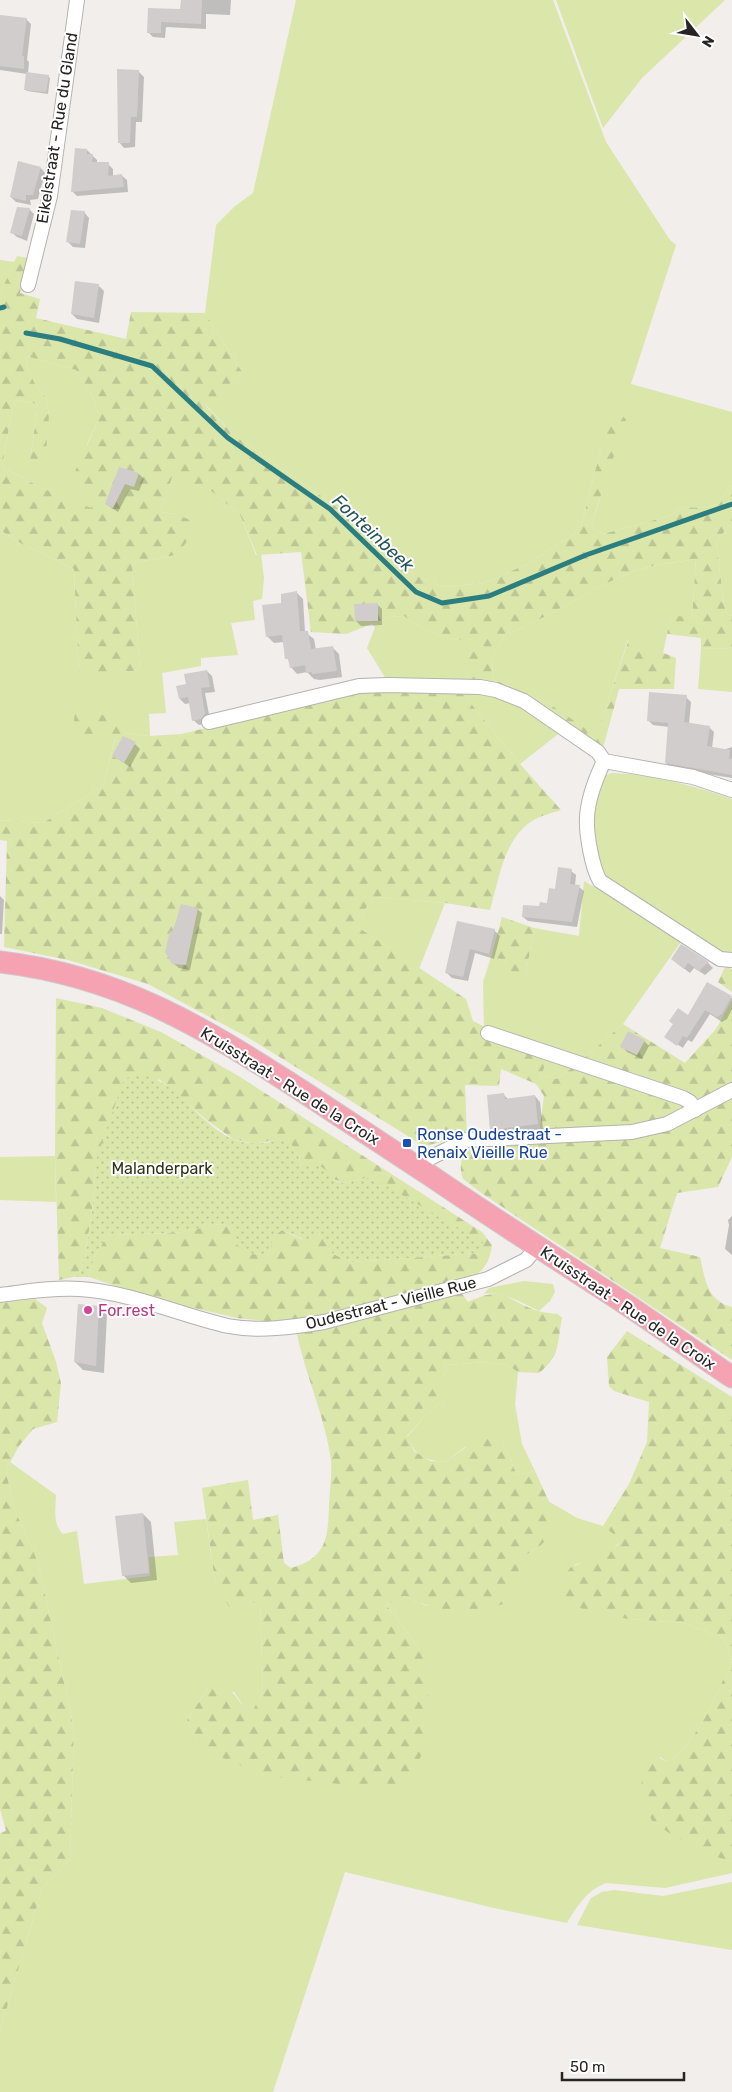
<svg xmlns="http://www.w3.org/2000/svg" width="732" height="2092" viewBox="0 0 732 2092" font-family="Rubik,sans-serif">
<defs>
<pattern id="forest-firs" width="22" height="20" patternUnits="userSpaceOnUse" patternTransform="scale(1.25)"><rect width="22" height="20" fill="#dbe6ab"/><path d="M5 1l3.5 6h-7zM16 11l3.5 6h-7z" fill="#bcc593"/></pattern>
<pattern id="park-dots" width="8" height="8" patternUnits="userSpaceOnUse" patternTransform="scale(1.25)"><rect width="8" height="8" fill="#dbe6ab"/><path d="M2 2h.1M6 6h.1" fill="none" stroke="#bcc593" stroke-width="1.8" stroke-linecap="round"/></pattern>
</defs>
<rect width="100%" height="100%" fill="#f1eeec"/>
<g fill="#dbe6ab">
<polygon points="296,0 553,0 606,142 670,240 676,245 631,384 732,412 732,485 717,504 706,508 684,507 669,516 603,534 594,529 593,519 600,499 601,448 582,523 574,534 527,564 485,583 441,587 399,567 334,505 233,434 206,405 242,372 205,313 216,225 235,206 253,193"/>
<polygon points="556,0 725,0 642,78 603,128"/>
<polygon points="0,260 15,262 0,294"/>
<polygon points="26,356 76,370 93,398 100,417 87,444 99,491 91,509 42,488 2,467 14,400 38,404 30,461 49,415 46,398 34,382 27,366"/>
<polygon points="172,476 213,492 240,515 256,555 261,554 264,578 262,599 253,601 255,620 231,623 238,655 201,658 201,666 162,673 166,713 149,714 150,736 123,733 123,717 115,738 103,786 43,823 0,820 0,530 22,544 74,569 79,676 140,670 132,563 176,555 175,514 161,512"/>
<polygon points="732,522 732,616 727,613 724,605 716,542"/>
<path d="M696,559L692,618L671,616L663,653L628,640L596,737L547,702L492,679L493,656L504,635C549,619 588,589 632,572C651,564 676,563 696,559Z"/>
<path d="M404,616C425,631 439,637 466,641V676L471,681L386,679L367,648L375,627L372,624L390,617Z"/>
<polygon points="732,647 732,692 698,689 701,649 729,648"/>
<polygon points="460,690 501,695 562,731 520,764"/>
<path d="M612,773C647,773 699,787 732,799V957L717,953L603,877L595,860L591,819L599,781L606,775Z"/>
<polygon points="584,881 683,939 623,1024 575,1066 556,1079 541,1075 484,1028 483,982 491,957 507,961 526,973 534,928 579,936"/>
<polygon points="375,897 445,903 419,969 353,924"/>
<polygon points="55,1156 56,1202 0,1200 0,1157"/>
<path d="M524,1281L553,1284L555,1292L550,1301L539,1311C522,1303 504,1291 484,1294L489,1288Z"/>
<path d="M485,1362L508,1365L518,1372L515,1404L522,1444L535,1471L517,1475L502,1441L465,1447L445,1462C424,1460 416,1456 407,1437L423,1418L442,1401V1380L448,1365Z"/>
<path d="M10,1462L56,1495C56,1508 52,1524 63,1534L77,1531L84,1584L150,1576L149,1557L178,1555L174,1522L206,1519L215,1582L243,1603L260,1601L263,1693L254,1711L245,1708L234,1692L208,1688L187,1720L197,1739L420,1649L386,1605L404,1596L427,1606L517,1573L526,1555L540,1546L557,1521L548,1501L577,1518L603,1526L621,1539C613,1554 589,1560 574,1565L628,1619L684,1623L724,1638L732,1661C717,1691 698,1744 668,1762L660,1757L652,1821C678,1838 703,1852 732,1862V1873L665,1888L606,1883C587,1890 577,1906 567,1923L494,1908L345,1872L273,2092H0V2031L42,1889L70,1859L74,1729L38,1562L13,1506L6,1470Z"/>
<polygon points="732,1882 732,1950 577,1925 591,1898 602,1892 614,1890 663,1896"/>
</g>
<g fill="url(#forest-firs)" fill-rule="evenodd">
<path d="M17,256L28,258L20,293L40,299L36,318L126,339L131,312L205,313L242,372L206,406L233,434L334,505L399,567L441,587L485,583L527,564L574,534L582,523L601,448L612,419L616,413L620,412L626,420L593,519L594,529L603,534L669,516L684,507L706,508L717,504L732,485V522L716,542L724,605L727,613L732,616V647L729,648L701,649V638L667,634L671,615L692,618L696,559C675,563 651,564 632,572C588,589 549,619 504,635L493,656L492,679L547,702L596,736L629,639L676,658L674,689H619L603,748L471,681L466,676V641C439,637 425,631 404,616L390,617L346,634L311,632L301,552L257,555L240,515L213,492L172,477L161,512L175,514L193,521L194,533L176,555L132,563L140,670L79,677L74,569L22,544L0,530V294ZM26,356L76,370L93,398L100,417L72,478L99,491L91,508L42,488L2,467L14,400L38,404L30,461L33,468L39,471L43,469L45,465L49,415L46,398L34,382L27,366Z"/>
<path d="M460,690L520,764L561,810C552,813 540,816 532,821C503,840 499,880 490,910L445,903L375,897L353,924L466,999L473,1021L538,1054L547,1061L541,1075L556,1079L575,1066L623,1024L685,1063L716,1029L732,1000V1157L718,1187L677,1193L660,1248L700,1257C705,1279 707,1301 732,1307V1360L480,1192L463,1179C459,1168 460,1159 468,1150L538,1143L544,1096L536,1084L501,1069L499,1086L465,1085L467,1136L424,1146L247,1037L148,984L68,960L4,947L7,841L0,840V820L43,823L103,786L115,739L72,737L75,712L123,717V733L150,736L181,734L356,692Z"/>
<polygon points="502,917 534,928 526,973 507,971 507,961 491,957"/>
<polygon points="726,965 732,970 732,992 718,982"/>
<path d="M56,998L102,1008L161,1032L237,1075L482,1232L492,1245C489,1270 477,1275 457,1287L468,1302C506,1284 505,1300 538,1311C545,1313 552,1313 558,1314L562,1318C557,1343 561,1355 539,1373L518,1372L508,1365L485,1362L448,1365L442,1380V1401L423,1418L407,1436L414,1451L430,1461L445,1462L479,1438L502,1441L517,1475L535,1471L558,1521L551,1535L540,1546L526,1555L503,1604C461,1618 443,1613 404,1596L386,1605L420,1649L426,1667L429,1696L421,1756L414,1770L397,1784L374,1788L276,1777L233,1763L211,1752L197,1739L187,1720L208,1688C242,1684 231,1704 253,1710L263,1693L260,1602L243,1603L229,1607L215,1582L202,1488L248,1480L253,1520L278,1515L284,1563L291,1568C328,1558 328,1536 329,1503C330,1489 332,1475 331,1461C325,1414 303,1371 295,1324L237,1318L155,1299L89,1277L94,1257L108,1235L176,1233L220,1224L230,1227L266,1257L275,1235L282,1230L301,1239L319,1234L333,1254L352,1262L479,1253L371,1177L344,1183L301,1167L299,1155L269,1141L254,1144L233,1139L208,1121L159,1079L95,1163L94,1196L85,1258L81,1269L73,1277L59,1280L55,1156Z"/>
<polygon points="35,1299 47,1308 42,1323 56,1362 61,1383 57,1422 33,1429 19,1446 6,1470 13,1506 38,1562 74,1729 70,1859 42,1889 0,2031 0,1833 6,1831 0,1809 0,1303"/>
<path d="M627,1331L732,1397V1862L705,1853L672,1835L652,1821L641,1795L643,1756L653,1755L668,1762C697,1745 717,1691 732,1661L724,1638L684,1623L628,1619L558,1603L562,1580L570,1568L618,1545L620,1539L603,1526L629,1484L647,1442L649,1402L614,1391L609,1386L607,1357Z"/>
</g>
<path fill="url(#park-dots)" d="M132,1074C175,1074 196,1123 233,1139C251,1147 270,1141 289,1141L299,1155L301,1167C318,1161 326,1168 336,1181L344,1183L371,1177L483,1242L479,1253L352,1262L333,1254L319,1234L310,1242L282,1230L275,1235L266,1258L245,1251L235,1243V1233L230,1227L220,1224L176,1233L108,1235L94,1257L89,1277H73L81,1269L85,1258L94,1196L95,1163L123,1082Z"/>
<g fill="#0003">
<polygon points="182,0 231,0 230,15 206,14 206,29 166,27 165,38 153,37 148,32 149,9 182,11"/>
<polygon points="26,19 31,24 27,60 29,62 28,74 48,76 50,78 48,94 27,91 25,89 27,74 0,70 0,26"/>
<polygon points="139,72 144,77 142,122 136,122 135,147 124,148 119,142"/>
<polygon points="87,150 97,160 97,163 108,164 113,169 113,176 121,175 127,180 128,192 77,196 72,191"/>
<polygon points="41,168 45,173 38,199 30,200 31,205 16,202 11,197"/>
<polygon points="29,209 34,214 27,241 17,237 11,232"/>
<polygon points="84,212 89,218 85,248 73,247 68,242"/>
<polygon points="99,286 104,291 99,323 77,319 72,314"/>
<polygon points="120,468 139,474 144,479 139,491 130,489 118,512 106,504"/>
<polygon points="297,593 303,599 305,632 314,639 316,650 332,647 339,654 342,677 320,680 314,679 307,672 297,674 291,667 290,662 287,658 284,642 274,643 267,636 283,605"/>
<polygon points="377,604 382,609 382,625 361,626 356,621"/>
<polygon points="207,671 212,676 215,692 205,693 210,720 206,724 199,725 193,720 191,703 185,704 180,699 187,685"/>
<polygon points="686,697 691,702 689,724 709,727 714,732 712,748 723,750 732,747 732,778 671,768 666,763 669,727 653,725 648,720"/>
<polygon points="135,744 140,749 130,767 114,756"/>
<polygon points="571,871 576,875 575,886 579,887 584,891 577,927 528,921 523,917 549,904 556,890"/>
<polygon points="0,896 4,900 2,934 0,934"/>
<polygon points="197,909 202,913 190,970 179,968 173,963 173,933"/>
<polygon points="458,923 494,930 500,936 494,959 475,953 468,981 452,978 447,973"/>
<polygon points="681,946 708,963 713,968 705,975 694,968 690,973 678,964"/>
<polygon points="708,984 732,998 732,1009 727,1019 722,1022 710,1014 692,1042 688,1040 682,1049 683,1048 666,1037 689,1017"/>
<polygon points="644,1041 649,1046 642,1059 627,1052 622,1046"/>
<polygon points="504,1095 509,1100 535,1096 540,1102 543,1129 496,1135 491,1130"/>
<polygon points="732,1216 732,1255 725,1249 729,1225 728,1220"/>
<polygon points="99,1307 107,1315 104,1373 83,1370 75,1362"/>
<polygon points="143,1514 151,1522 157,1580 131,1583 123,1575"/>
</g>
<g fill="none" stroke-linecap="round" stroke-linejoin="round">
<g stroke="#2b7e7f" stroke-width="5">
<polyline points="0,308 4,307"/>
<polyline points="26,333 60,339 152,366 228,438 330,509 416,592 442,603 489,596 586,555 732,504"/>
</g>
</g>
<g fill="#d1cdcc">
<polygon points="181,0 202,0 201,24 161,22 161,33 147,33 148,8 180,9"/>
<polygon points="0,15 27,18 22,56 24,56 24,69 0,66"/>
<polygon points="117,69 139,70 137,117 131,117 130,143 118,143"/>
<polygon points="26,72 49,75 46,92 24,90"/>
<polygon points="75,148 87,149 87,154 93,154 92,162 109,162 108,176 122,174 124,187 71,192"/>
<polygon points="18,161 41,167 33,195 26,195 26,201 10,197"/>
<polygon points="17,207 30,208 22,236 10,233"/>
<polygon points="71,210 85,211 80,244 66,242"/>
<polygon points="75,281 99,284 94,318 71,314"/>
<polygon points="119,467 139,473 134,487 125,484 113,508 105,504"/>
<polygon points="297,591 300,631 308,631 311,649 333,646 337,671 312,674 312,672 306,673 305,665 290,668 288,659 285,659 282,635 266,637 262,605 281,603 281,594"/>
<polygon points="378,603 378,621 355,621 354,604"/>
<polygon points="207,670 210,687 201,688 205,714 201,719 192,721 188,697 179,699 176,686 186,684 184,674"/>
<polygon points="649,692 687,695 684,722 710,726 707,746 730,750 729,758 732,759 732,775 665,763 668,723 647,721"/>
<polygon points="123,736 136,742 124,763 112,756"/>
<polygon points="558,867 572,869 570,884 580,885 572,922 522,917 523,905 539,906 540,902 547,903 549,888 555,889"/>
<polygon points="181,904 198,908 186,965 172,964 165,952 170,931 172,932 176,921"/>
<polygon points="457,921 495,929 489,954 470,949 463,977 445,973"/>
<polygon points="681,944 709,962 699,971 688,963 684,969 671,959"/>
<polygon points="707,982 732,996 722,1014 717,1017 705,1010 687,1038 683,1036 677,1046 664,1037 673,1024 669,1021 678,1008 688,1015"/>
<polygon points="628,1031 645,1040 637,1055 620,1047"/>
<polygon points="504,1093 505,1099 535,1095 538,1124 490,1130 487,1095"/>
<polygon points="78,1304 99,1306 96,1366 74,1362"/>
<polygon points="143,1513 149,1573 122,1576 115,1516"/>
</g>
<g fill="none" stroke-linecap="round" stroke-linejoin="round">
<defs>
<g id="street">
<polyline points="28,285 50,196 77,0"/>
<polyline points="209,722 359,686 388,685 480,687 496,690 524,701 598,752 604,761 693,777 732,790"/>
<path d="M604,761C596,778 588,798 587,817C586,833 592,868 600,881L720,959L732,960"/>
<polyline points="488,1033 683,1098 690,1102 695,1110"/>
<polyline points="419,1168 430,1158 466,1140 632,1132 667,1124 732,1090"/>
<path d="M0,1295C26,1292 53,1287 80,1289C130,1292 180,1315 228,1326C259,1332 293,1327 324,1322L488,1279L526,1260L537,1247"/>
</g>
<path id="primary" d="M0,962C120,976 203,1027 302,1091C346,1120 390,1149 434,1178C488,1215 543,1250 598,1286C644,1315 687,1347 732,1377"/>
</defs>
<use href="#street" stroke="#b5b2b0" stroke-width="16"/>
<use href="#primary" stroke="#cbcbca" stroke-width="23"/>
<use href="#street" stroke="#fff" stroke-width="14"/>
<use href="#primary" stroke="#f5a3b2" stroke-width="21"/>
</g>
<rect fill="#1a4fb4" stroke="#fff" stroke-width="2" x="402" y="1138" width="10" height="10" rx="2.5"/>
<circle fill="#d1479c" stroke="#fff" stroke-width="2" cx="88" cy="1310" r="5"/>
<g text-anchor="middle" dominant-baseline="central" stroke-width="4" stroke-linejoin="round" paint-order="stroke">
<g font-size="16" fill="#262524" stroke="#fff">
<text transform="translate(57 128) rotate(-81)">Eikelstraat - Rue du Gland</text>
<text transform="translate(290 1086) rotate(32)">Kruisstraat - Rue de la Croix</text>
<text transform="translate(391 1303) rotate(-14)">Oudestraat - Vieille Rue</text>
<text transform="translate(628 1308) rotate(34)">Kruisstraat - Rue de la Croix</text>
</g>
<g font-size="16" fill="#164399" stroke="#fff" text-anchor="start">
<text x="417" y="1134">Ronse Oudestraat -<tspan x="417" dy="18">Renaix Vieille Rue</tspan></text>
</g>
<g font-size="16" fill="#2f3413" stroke="#fff">
<text x="162" y="1168">Malanderpark</text>
</g>
<g font-size="16" fill="#b23c85" stroke="#fff" text-anchor="start">
<text x="98" y="1310">For.rest</text>
</g>
<g font-size="18" font-style="italic" fill="#245555" stroke="#fff">
<text transform="translate(373 533) rotate(43)">Fonteinbeek</text>
</g>
</g>
<g transform="translate(697 35) rotate(121)" stroke="#ffffff" stroke-width="4" paint-order="stroke">
<path d="M0-4L9 19L0 12L-9 19Z" fill="#262524"/>
<text y="-8" font-size="14" font-weight="bold" text-anchor="middle" fill="#262524">N</text>
</g>
<path d="M562 2072v8h122v-8" fill="none" stroke="#262524" stroke-width="2.5"/>
<text x="570" y="2072" font-size="15" fill="#262524" stroke="#ffffff" stroke-width="4" paint-order="stroke">50 m</text>
</svg>
